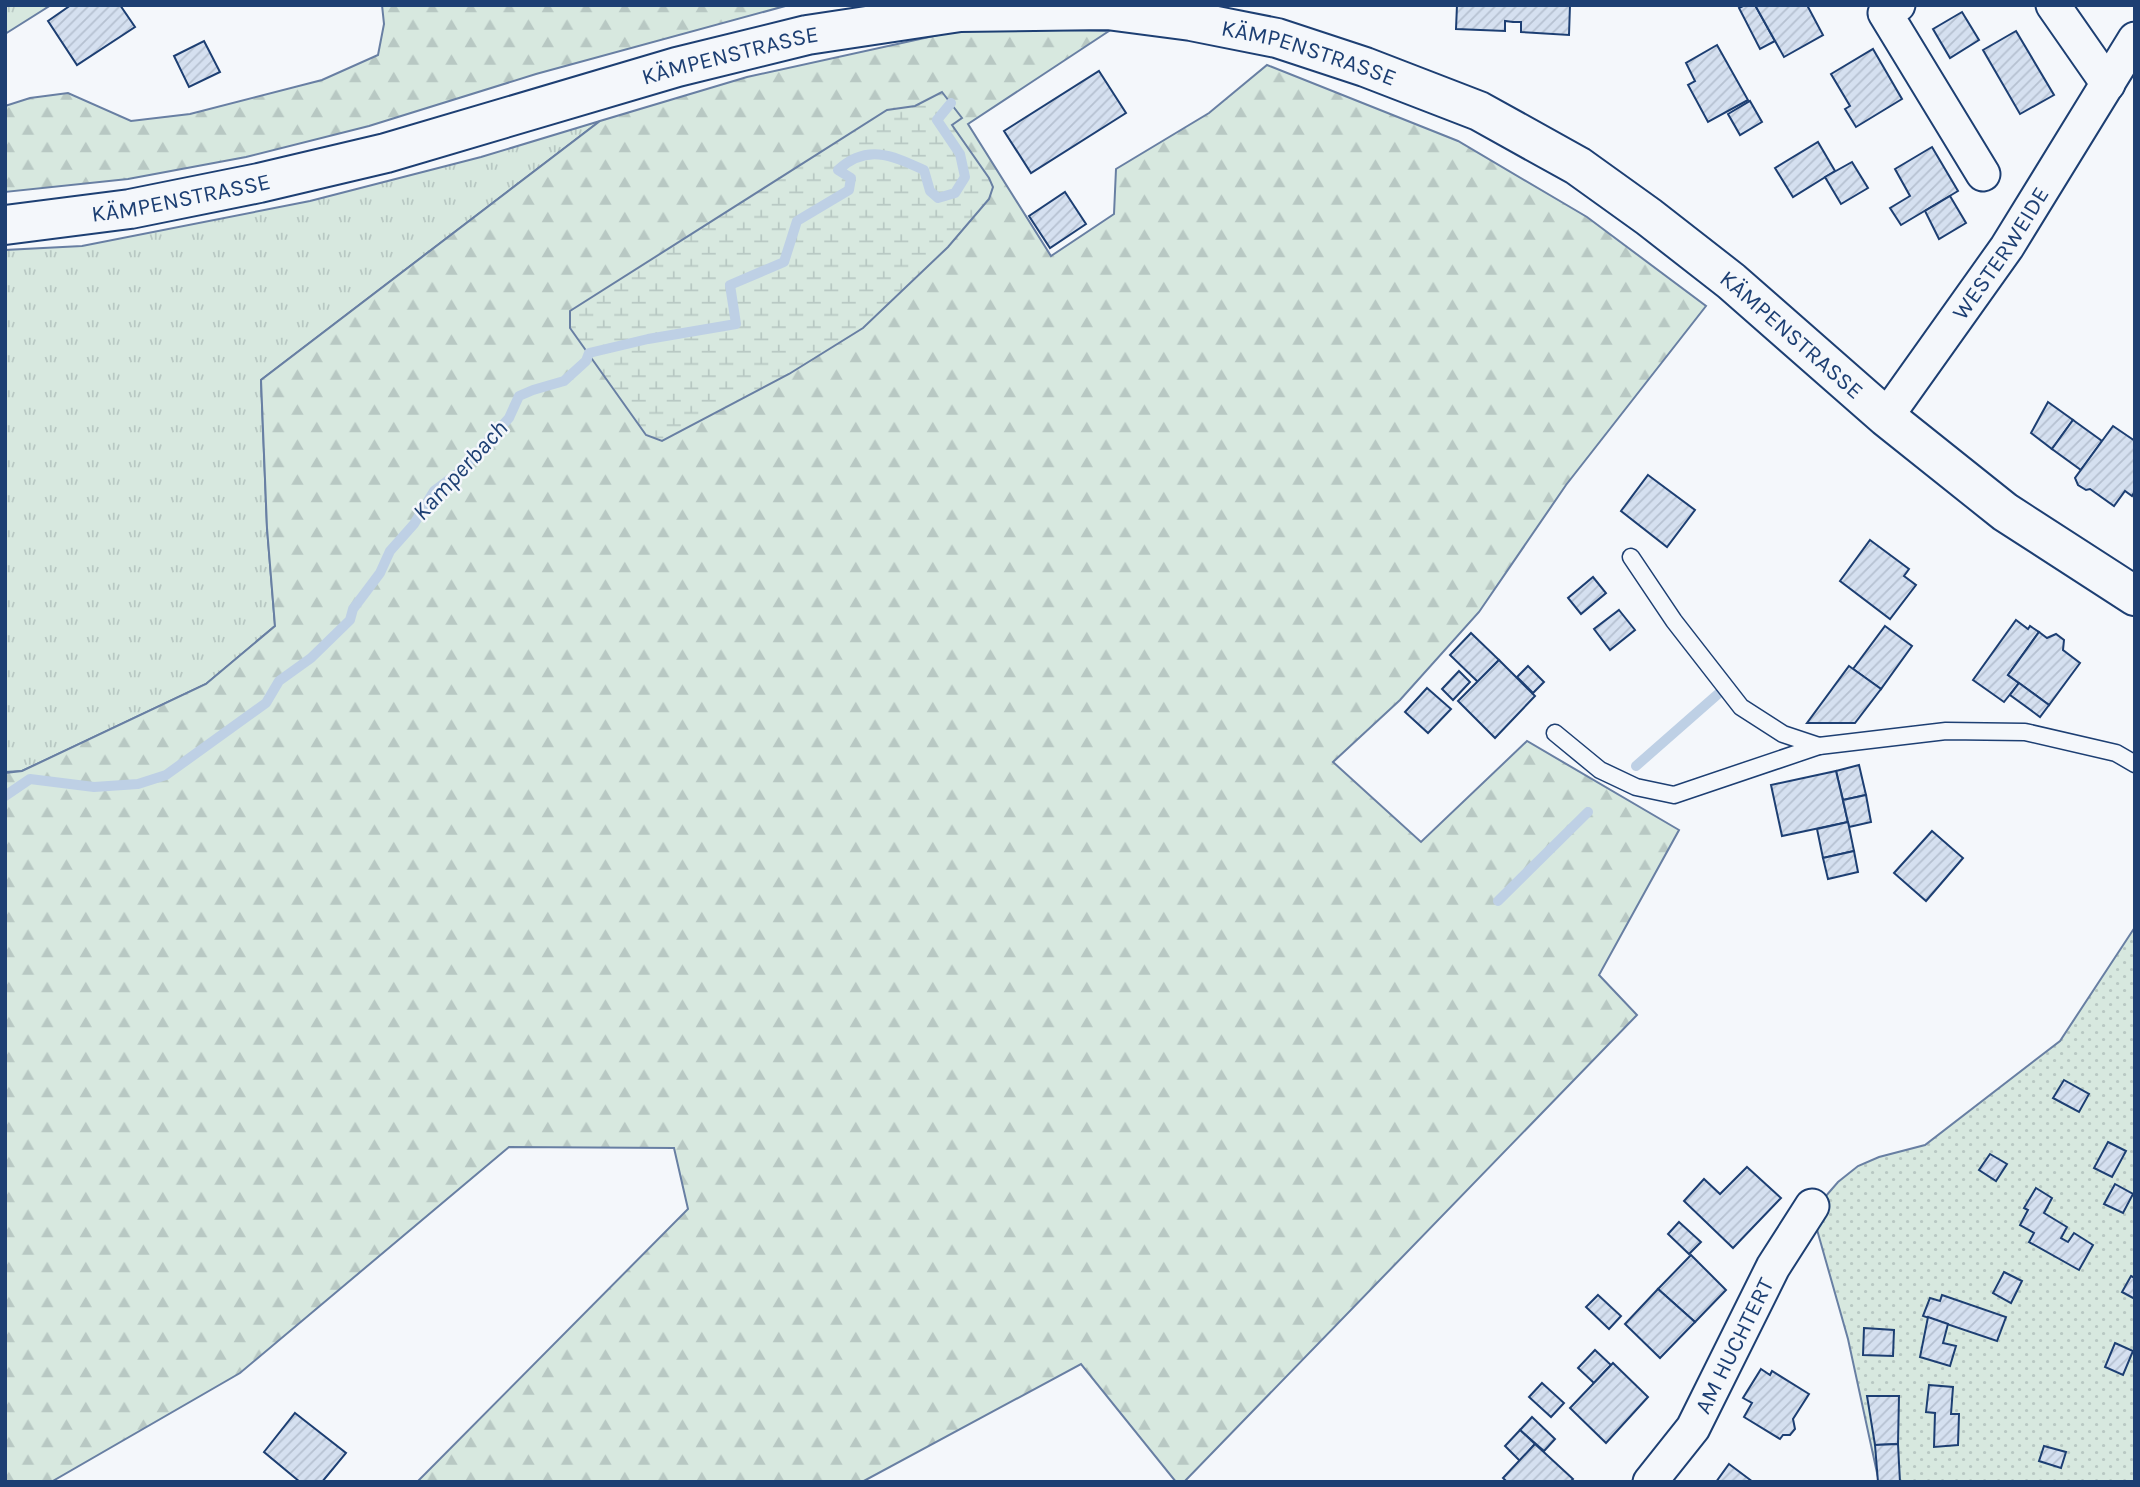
<svg xmlns="http://www.w3.org/2000/svg" width="2140" height="1487" viewBox="0 0 2140 1487" font-family="Karla,sans-serif">
<defs>
<pattern id="grass-tufts" width="24" height="20" patternUnits="userSpaceOnUse" patternTransform="scale(1.75)"><rect width="24" height="20" fill="#d7e8df"/><path d="M3 7l-1-3M5 7V3M7 7l1-3M15 17l-1-3M17 17v-4M19 17l1-3" fill="none" stroke="#b8c8c3"/></pattern>
<pattern id="forest-firs" width="22" height="20" patternUnits="userSpaceOnUse" patternTransform="scale(1.75)"><rect width="22" height="20" fill="#d7e8df"/><path d="M5 1l3.5 6h-7zM16 11l3.5 6h-7z" fill="#b8c8c3"/></pattern>
<pattern id="wetland-marsh" width="20" height="14" patternUnits="userSpaceOnUse" patternTransform="scale(1.75)"><rect width="20" height="14" fill="#d7e8df"/><path d="M1 5h8M5 5V1M11 12h8M15 12V8" fill="none" stroke="#b8c8c3"/></pattern>
<pattern id="garden-dots" width="8" height="8" patternUnits="userSpaceOnUse" patternTransform="scale(1.75)"><rect width="8" height="8" fill="#d7e8df"/><path d="M2 2h.1M6 6h.1" fill="none" stroke="#b8c8c3" stroke-width="1.8" stroke-linecap="round"/></pattern>
<pattern id="building-hatch" width="6" height="6" patternUnits="userSpaceOnUse" patternTransform="scale(1.75)"><rect width="6" height="6" fill="#d5e0f0"/><path d="M-1 1l2-2M0 6l6-6M5 7l2-2" fill="none" stroke="#b6c1d1"/></pattern>
</defs>
<rect width="100%" height="100%" fill="#f4f7fb"/>
<g fill="url(#grass-tufts)" stroke="#687fa3" stroke-width="2">
<polygon points="5,5 51,5 5,34"/>
<polygon points="600,121 261,380 267,528 275,626 206,684 22,771 5,772 5,250 82,246 310,201 481,157"/>
</g>
<g fill="url(#forest-firs)" stroke="#687fa3" stroke-width="2">
<polygon points="382,5 789,5 536,74 369,126 246,157 128,179 5,192 5,106 30,98 68,93 131,121 190,114 322,80 378,55 384,24"/>
<polygon points="970,28 1109,31 968,124 1051,256 1114,214 1116,169 1209,113 1267,65 1458,141 1587,217 1706,306 1566,485 1479,612 1400,700 1333,762 1421,842 1527,741 1679,830 1599,975 1637,1015 1184,1482 1176,1482 1081,1364 862,1482 417,1482 688,1209 674,1148 509,1147 240,1373 51,1482 5,1482 5,773 22,771 206,684 275,626 267,528 261,380 600,121 747,77"/>
</g>
<polygon fill="url(#wetland-marsh)" stroke="#687fa3" stroke-width="2" points="942,92 962,118 952,125 989,178 993,187 989,199 948,247 863,328 789,374 662,441 646,435 570,328 570,311 887,110 915,106"/>
<polygon fill="url(#garden-dots)" stroke="#687fa3" stroke-width="2" points="2135,927 2135,1482 1879,1482 1848,1339 1812,1212 1838,1182 1858,1166 1879,1157 1925,1145 2060,1041"/>
<g fill="none" stroke-linecap="round" stroke-linejoin="round">
<g stroke="#bed0e5" stroke-width="10">
<polyline points="1636,766 1718,694"/>
<path d="M5,796L30,779L94,787L138,784L166,775L266,703L279,681L311,658L350,620L353,609L380,573L390,551L414,524L434,491L458,473L477,453L509,418L519,396L533,390L564,381L586,361L589,353L648,339L736,324L730,285L784,262L797,221L849,190L851,178L838,170C867,143 893,156 924,170L930,191L938,198L955,193L965,177L960,154L937,120L951,103"/>
<polyline points="1498,901 1588,812"/>
</g>
</g>
<g fill="url(#building-hatch)" stroke="#1d3f73" stroke-width="2">
<polygon points="71,5 120,5 135,27 77,65 48,21"/>
<polygon points="1457,5 1570,5 1569,35 1521,32 1521,22 1513,22 1505,21 1505,31 1456,29"/>
<polygon points="1745,5 1755,5 1775,41 1760,49 1739,8"/>
<polygon points="1755,5 1807,5 1823,35 1784,57"/>
<polygon points="1962,12 1979,40 1950,58 1933,29"/>
<polygon points="2016,31 2054,95 2020,114 1983,50"/>
<polygon points="204,41 220,72 189,87 174,56"/>
<polygon points="1717,45 1748,100 1708,122 1688,85 1695,81 1686,63"/>
<polygon points="1873,49 1902,99 1856,127 1845,109 1850,106 1831,74"/>
<polygon points="1099,71 1126,113 1031,173 1004,131"/>
<polygon points="1750,101 1762,122 1740,135 1728,114"/>
<polygon points="1818,142 1835,171 1793,197 1775,168"/>
<polygon points="1932,147 1958,191 1901,225 1890,208 1910,196 1895,169"/>
<polygon points="1852,162 1868,188 1841,204 1825,177"/>
<polygon points="1065,192 1086,224 1050,248 1029,216"/>
<polygon points="1950,196 1966,223 1939,239 1925,211"/>
<polygon points="2048,402 2073,420 2052,449 2031,433"/>
<polygon points="2073,420 2102,441 2081,470 2052,449"/>
<polygon points="2113,426 2135,441 2135,491 2132,496 2125,491 2114,506 2090,489 2086,490 2078,485 2075,478"/>
<polygon points="1648,475 1695,510 1667,547 1621,511"/>
<polygon points="1870,540 1909,569 1904,576 1916,585 1890,619 1840,581"/>
<polygon points="1593,577 1606,593 1581,614 1568,598"/>
<polygon points="1619,610 1635,630 1610,650 1594,629"/>
<polygon points="2016,620 2028,629 2030,626 2039,632 2008,675 2019,683 2004,702 1973,680"/>
<polygon points="1885,626 1912,646 1881,689 1853,669"/>
<polygon points="2039,632 2047,638 2056,634 2064,640 2063,650 2080,663 2049,705 2008,675"/>
<polygon points="1471,633 1499,660 1478,682 1450,655"/>
<polygon points="1499,660 1535,696 1495,738 1458,701"/>
<polygon points="1528,666 1544,682 1533,693 1517,677"/>
<polygon points="1849,666 1881,689 1855,723 1807,723"/>
<polygon points="1459,671 1470,682 1453,700 1442,689"/>
<polygon points="2019,683 2049,705 2040,717 2010,695"/>
<polygon points="1427,688 1451,709 1428,733 1405,712"/>
<polygon points="1859,765 1866,795 1843,800 1836,771"/>
<polygon points="1836,771 1848,822 1782,836 1771,785"/>
<polygon points="1866,795 1871,822 1849,827 1843,800"/>
<polygon points="1848,822 1854,851 1823,858 1817,829"/>
<polygon points="1932,831 1963,858 1926,901 1894,873"/>
<polygon points="1854,851 1858,872 1828,879 1823,858"/>
<polygon points="2064,1080 2089,1094 2079,1112 2053,1098"/>
<polygon points="2108,1142 2126,1151 2112,1177 2094,1168"/>
<polygon points="1990,1154 2007,1164 1996,1181 1979,1170"/>
<polygon points="1747,1167 1781,1198 1733,1248 1684,1201 1704,1179 1720,1194"/>
<polygon points="2115,1184 2133,1194 2123,1213 2104,1204"/>
<polygon points="2036,1188 2052,1198 2044,1213 2067,1227 2061,1238 2068,1242 2074,1233 2093,1245 2079,1270 2029,1242 2034,1233 2020,1225 2028,1210 2024,1208"/>
<polygon points="1679,1222 1701,1242 1689,1254 1668,1234"/>
<polygon points="1691,1255 1726,1290 1695,1322 1658,1289"/>
<polygon points="2004,1272 2022,1281 2011,1303 1993,1293"/>
<polygon points="2131,1276 2135,1278 2135,1299 2122,1292"/>
<polygon points="1658,1289 1695,1322 1660,1358 1625,1324"/>
<polygon points="1598,1295 1621,1316 1609,1329 1586,1307"/>
<polygon points="1942,1295 2006,1317 1997,1341 1923,1316 1930,1298 1940,1301"/>
<polygon points="1928,1317 1948,1324 1943,1343 1956,1346 1950,1366 1920,1357"/>
<polygon points="1864,1328 1894,1330 1893,1356 1863,1355"/>
<polygon points="2115,1343 2133,1351 2123,1375 2105,1367"/>
<polygon points="1595,1350 1611,1365 1594,1383 1578,1368"/>
<polygon points="1613,1363 1648,1397 1606,1443 1570,1408"/>
<polygon points="1761,1369 1770,1375 1772,1371 1809,1394 1793,1419 1795,1429 1790,1435 1783,1435 1780,1439 1744,1417 1752,1403 1743,1398"/>
<polygon points="1542,1383 1564,1403 1551,1417 1529,1397"/>
<polygon points="1929,1385 1953,1387 1951,1414 1959,1414 1958,1445 1934,1447 1935,1413 1926,1412"/>
<polygon points="1867,1396 1899,1396 1898,1444 1875,1445"/>
<polygon points="295,1413 346,1453 322,1482 300,1482 264,1452"/>
<polygon points="1532,1417 1555,1439 1544,1451 1520,1430"/>
<polygon points="1520,1430 1535,1444 1520,1461 1505,1446"/>
<polygon points="1535,1444 1573,1479 1570,1482 1507,1482 1503,1478"/>
<polygon points="1898,1444 1900,1482 1878,1482 1875,1445"/>
<polygon points="2044,1446 2066,1452 2061,1468 2039,1461"/>
<polygon points="1729,1464 1753,1482 1716,1482"/>
</g>
<g fill="none" stroke-linecap="round" stroke-linejoin="round">
<defs>
<g id="service">
<polyline points="1631,557 1674,621 1741,707 1783,734 1819,746"/>
<polyline points="1555,733 1600,770 1636,787 1674,795 1819,746 1946,731 2025,732 2116,753 2135,764"/>
</g>
<g id="minor">
<polyline points="1898,5 1885,13 1983,174"/>
<polyline points="2053,5 2108,84"/>
<path id="s1" d="M1886,417L2007,247L2135,39"/>
<path id="s2" d="M1650,1482L1693,1428L1773,1267L1812,1206"/>
</g>
<g id="tertiary">
<path id="s3" d="M5,225L130,209L259,183L386,153L677,67L807,35L960,12L1107,10L1191,21L1277,38L1365,67L1479,111L1578,166L1649,217L1731,281L1886,417L2005,512L2135,596"/>
</g>
</defs>
<use href="#service" stroke="#1d3f73" stroke-width="19"/>
<use href="#minor" stroke="#1d3f73" stroke-width="37"/>
<use href="#tertiary" stroke="#1d3f73" stroke-width="42"/>
<use href="#service" stroke="#f4f7fb" stroke-width="16"/>
<use href="#minor" stroke="#f4f7fb" stroke-width="33"/>
<use href="#tertiary" stroke="#f4f7fb" stroke-width="38"/>
</g>
<g text-anchor="middle" dominant-baseline="central" stroke-width="5" stroke-linejoin="round" paint-order="stroke">
<g font-size="23" fill="#1d3f73" stroke="#f4f7fb">
<text stroke="none"><textPath href="#s3" startOffset="1334">KÄMPENSTRASSE</textPath></text>
<text stroke="none"><textPath href="#s3" startOffset="746">KÄMPENSTRASSE</textPath></text>
<text stroke="none"><textPath href="#s3" startOffset="178">KÄMPENSTRASSE</textPath></text>
<text stroke="none"><textPath href="#s1" startOffset="200">WESTERWEIDE</textPath></text>
<text stroke="none"><textPath href="#s3" startOffset="1900">KÄMPENSTRASSE</textPath></text>
<text stroke="none"><textPath href="#s2" startOffset="161">AM HUCHTERT</textPath></text>
</g>
<g font-size="24" font-style="italic" fill="#1d3f73" stroke="#f4f7fb">
<text transform="translate(460 470) rotate(-47)">Kamperbach</text>
</g>
</g>
<rect width="2140" height="1487" fill="none" stroke="#1d3f73" stroke-width="14"/>
</svg>
